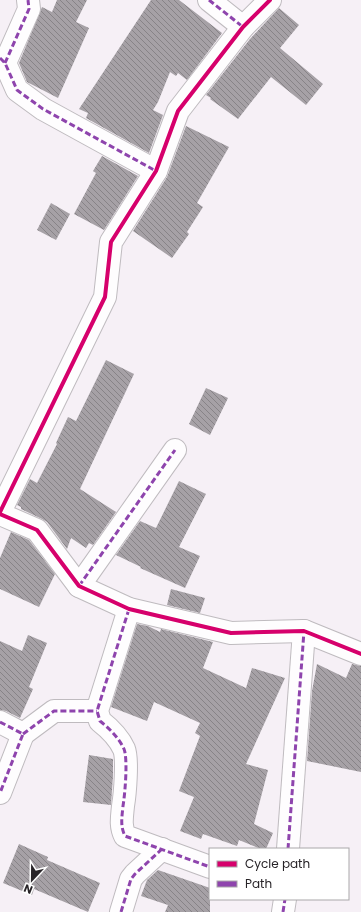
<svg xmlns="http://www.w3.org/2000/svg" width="361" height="912" viewBox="0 0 361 912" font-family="Poppins,sans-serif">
<defs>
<pattern id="building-back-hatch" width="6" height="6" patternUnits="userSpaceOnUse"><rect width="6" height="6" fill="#a6a1a6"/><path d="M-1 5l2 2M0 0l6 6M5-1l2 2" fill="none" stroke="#878387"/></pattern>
</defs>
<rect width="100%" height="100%" fill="#f6f0f6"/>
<g fill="url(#building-back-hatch)">
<polygon points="57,0 87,0 76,22 89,28 58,98 27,82 19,63 42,7 52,12"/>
<polygon points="151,0 179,0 222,33 187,80 178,73 176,76 170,72 158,102 153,110 163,115 149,153 86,118 88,113 79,109"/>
<polygon points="279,8 299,25 280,48 323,84 306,105 271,77 238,119 210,99 211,98 206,95 250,39"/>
<polygon points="186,126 229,147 197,203 203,207 187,232 189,234 172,258 133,231 167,177"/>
<polygon points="102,156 138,176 104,230 74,214 96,173 93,171"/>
<polygon points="51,203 70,214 56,240 37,230"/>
<polygon points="106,360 134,374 80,489 116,512 93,545 89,543 86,548 71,538 67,549 47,522 42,519 21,509 21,507 17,505 30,479 37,483 57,444 56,443 68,417 76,421"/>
<polygon points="206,388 228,398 210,435 189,424"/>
<polygon points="179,481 206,494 179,547 200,556 185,588 140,568 141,567 116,555 140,521 156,528"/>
<polygon points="11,532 29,540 55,574 39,607 0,589 0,558"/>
<polygon points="171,589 205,598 200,613 167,605"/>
<polygon points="137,624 148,626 160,632 161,629 213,642 203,668 246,688 252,668 285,678 246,764 268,770 254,824 273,833 266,849 261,849 239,840 237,846 203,834 201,839 180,831 194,797 179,791 200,736 195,733 200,723 154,702 147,721 111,707"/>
<polygon points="28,635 47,643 29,687 33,689 20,718 6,711 0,710 0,641 22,651"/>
<polygon points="317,664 346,678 352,664 361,666 361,772 307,761 312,691"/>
<polygon points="89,755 113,759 113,776 111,805 83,802"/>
<polygon points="19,844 48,857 47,860 100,883 88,912 34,889 32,895 3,883"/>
<polygon points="158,870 210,888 210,912 165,912 168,905 141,896 147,880"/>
</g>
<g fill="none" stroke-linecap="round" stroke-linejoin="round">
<defs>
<g id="minor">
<polyline points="209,0 243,27"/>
<polyline points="0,58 5,63 17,90 43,109 156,171"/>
<polyline points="5,63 29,9 28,0"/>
<polyline points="0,512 105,297 111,242 156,171 178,111 243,27 270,0"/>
<polyline points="0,514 37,530 79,586 129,609 231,633 304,631 361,654"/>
<polyline points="79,586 175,450"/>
<path d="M129,609L97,711L100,721C109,728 119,738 124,749C128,759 125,794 123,806C122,817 120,826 125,836L210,867"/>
<polyline points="0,722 23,734 0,793"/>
<polyline points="23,734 54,711 97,711"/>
<polyline points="288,849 304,631"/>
<polyline points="121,912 131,879 135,874 162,849"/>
<polyline points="283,912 285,899"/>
</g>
</defs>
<use href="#minor" stroke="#bfbbbf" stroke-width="24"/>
<use href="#minor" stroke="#fefdfe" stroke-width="22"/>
<g stroke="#8e44ad" stroke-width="3" stroke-dasharray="6 3" stroke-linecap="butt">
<polyline points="209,0 243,27"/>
<polyline points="0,58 5,63 17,90 43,109 156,171"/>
<polyline points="5,63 29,9 28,0"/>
<polyline points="79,586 175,450"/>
<path d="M129,609L97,711L100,721C109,728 119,738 124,749C128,759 125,794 123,806C122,817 120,826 125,836L210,867"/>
<polyline points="0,722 23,734 0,793"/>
<polyline points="23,734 54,711 97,711"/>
<polyline points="288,849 304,631"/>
<polyline points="121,912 131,879 135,874 162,849"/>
<polyline points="283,912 285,899"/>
</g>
<defs>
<g id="cycleway">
<polyline points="0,512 105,297 111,242 156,171 178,111 243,27 270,0"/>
<polyline points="0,514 37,530 79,586 129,609 231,633 304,631 361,654"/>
</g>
</defs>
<use href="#cycleway" stroke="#fff" stroke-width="6"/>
<use href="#cycleway" stroke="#d6006c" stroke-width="4"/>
</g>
<rect x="209" y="848" width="140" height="52" fill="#ffffff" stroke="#a9a7a9"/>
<rect x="217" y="861" width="20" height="6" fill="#d6006c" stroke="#a9a7a9"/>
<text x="245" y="868" font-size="12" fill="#272327">Cycle path</text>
<rect x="217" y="881" width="20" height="6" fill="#8e44ad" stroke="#a9a7a9"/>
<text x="245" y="888" font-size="12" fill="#272327">Path</text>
<g transform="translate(32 880) rotate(202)" stroke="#ffffff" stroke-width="3" paint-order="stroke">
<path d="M0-3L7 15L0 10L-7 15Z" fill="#272327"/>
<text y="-6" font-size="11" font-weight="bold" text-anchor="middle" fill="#272327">N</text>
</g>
</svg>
